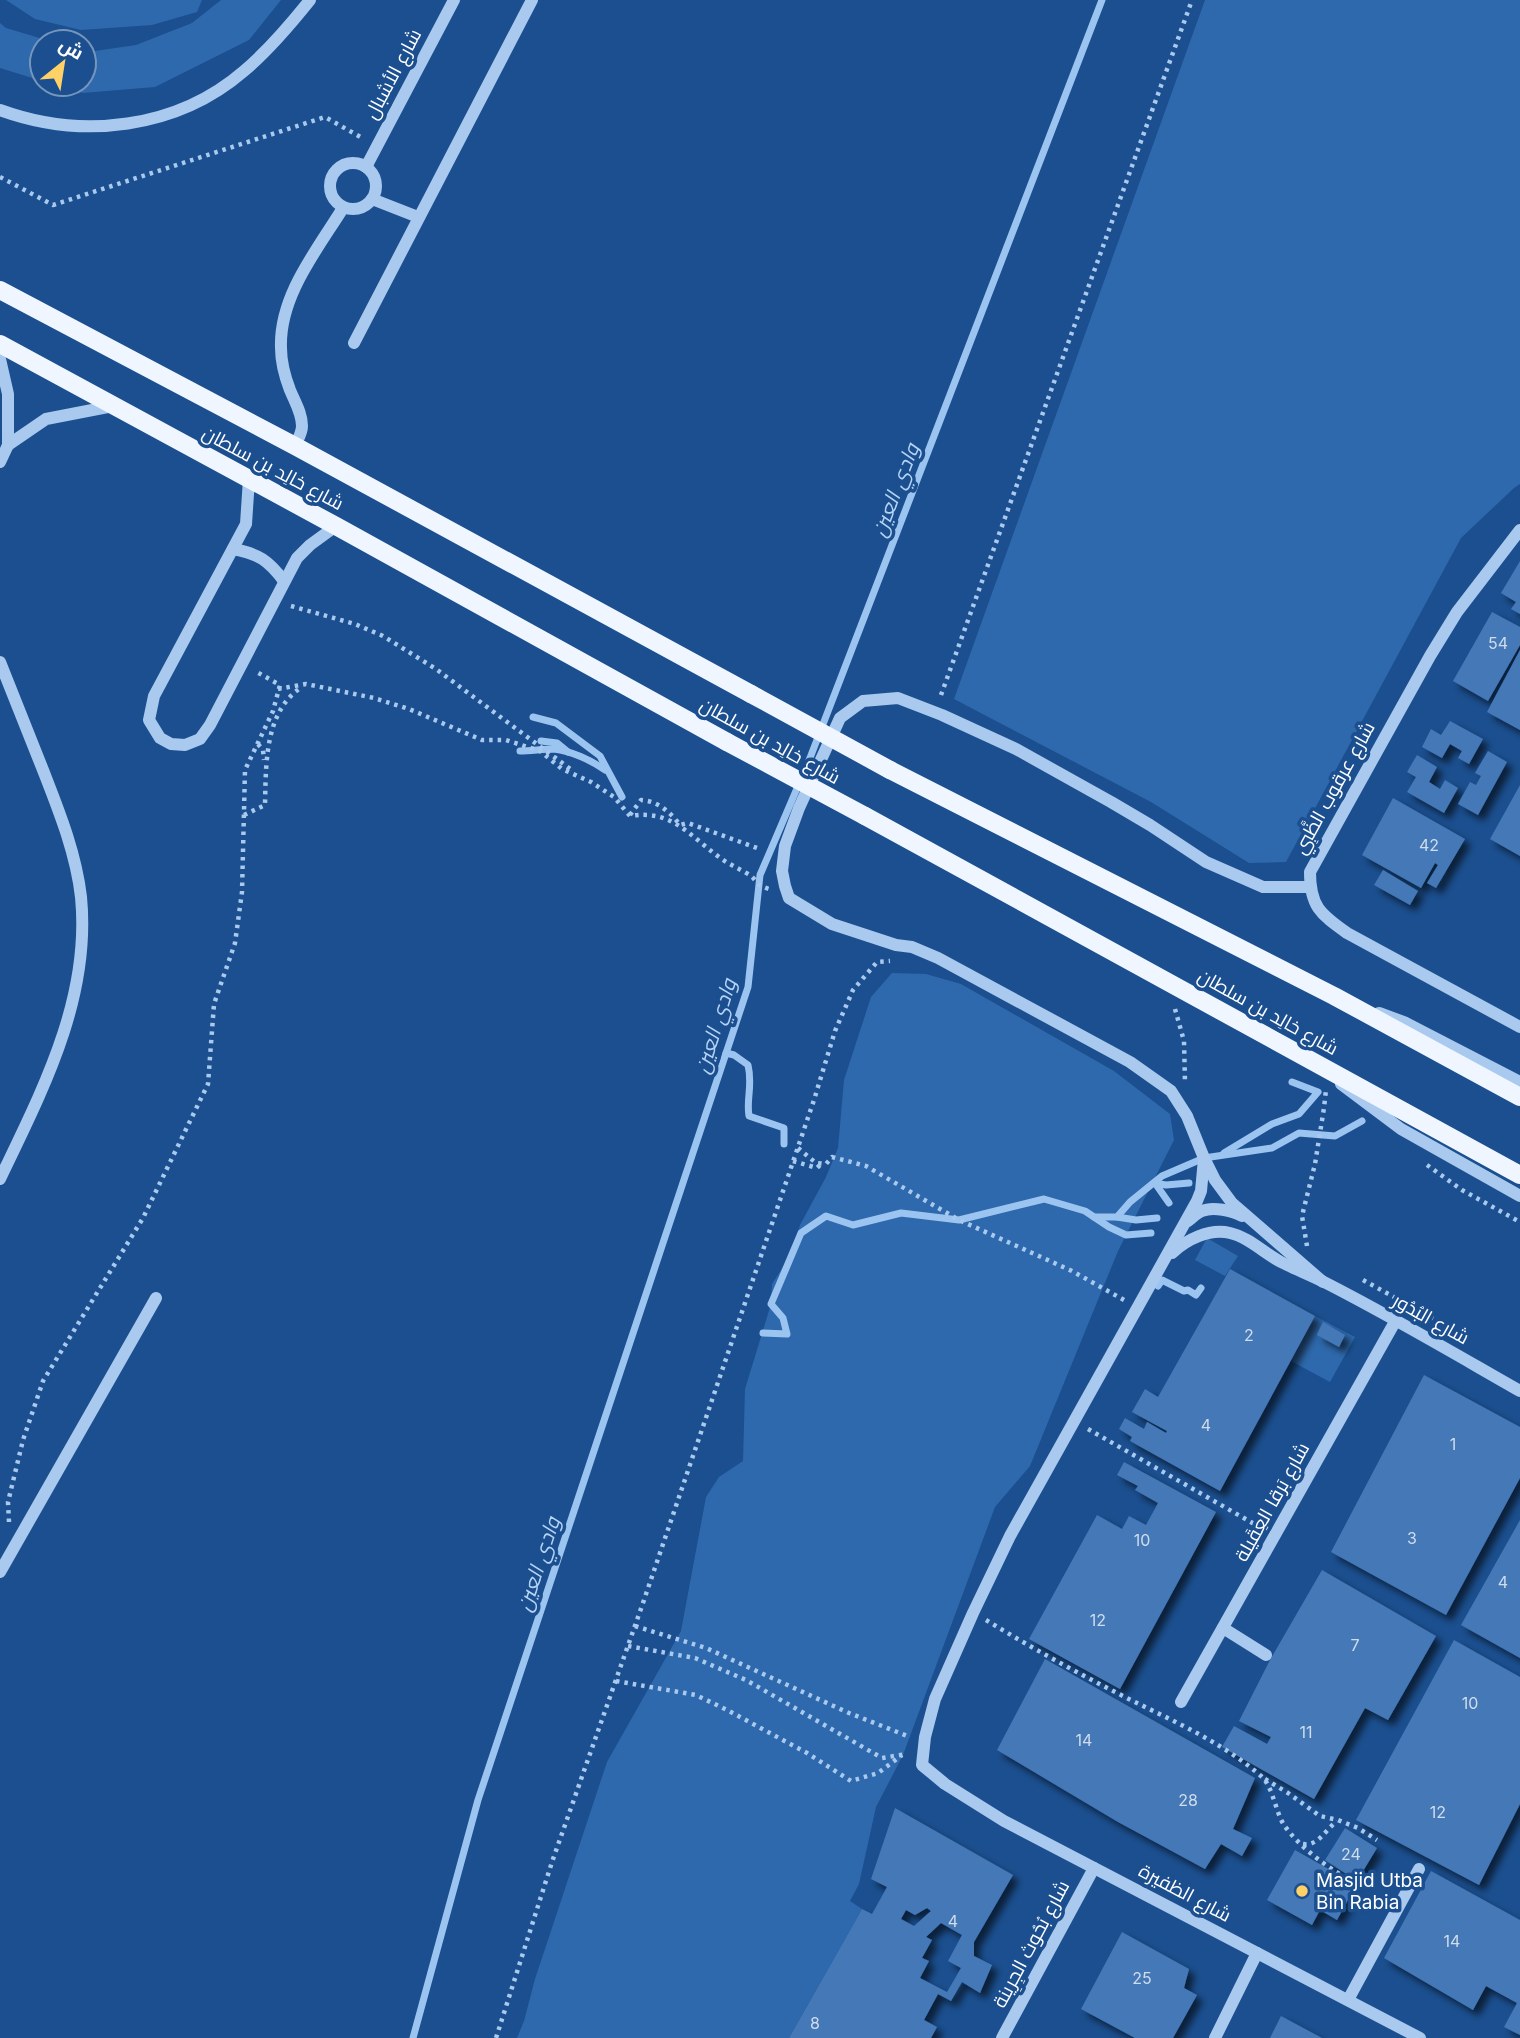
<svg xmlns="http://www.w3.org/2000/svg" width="1520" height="2038" viewBox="0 0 1520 2038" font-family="Inter,Cairo,sans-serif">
<defs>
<filter id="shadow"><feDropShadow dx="6" dy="6" stdDeviation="3.5" flood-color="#0009"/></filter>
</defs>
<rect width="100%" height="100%" fill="#1b4f8f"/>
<g fill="#2e69ad">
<polygon points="6,0 202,0 197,12 152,25 81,30 35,19"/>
<polygon points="221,0 281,0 249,40 155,87 83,93 53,84 84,84 84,51 88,52 136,45 192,23"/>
<polygon points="1205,0 1520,0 1520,484 1514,488 1461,538 1286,862 1249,863 1151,802 954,699"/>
<polygon points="0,23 6,28 53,42 42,42 42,81 0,68"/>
<polygon points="892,973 926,974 961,984 1114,1071 1170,1114 1174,1140 1118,1251 1030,1466 995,1507 903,1755 876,1807 859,1884 850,1901 862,1909 789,2038 517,2038 524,2021 535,1979 607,1762 681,1631 706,1497 719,1477 743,1461 745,1389 771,1304 772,1284 790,1256 800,1225 826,1177 838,1148 844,1080 871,997"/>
<polygon points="1207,1238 1238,1256 1225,1276 1195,1260"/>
<polygon points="1315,1316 1355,1337 1330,1382 1291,1361"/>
</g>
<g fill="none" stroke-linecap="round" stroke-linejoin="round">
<g stroke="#9cc4f0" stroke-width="7">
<polyline points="533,717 556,723 600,756 622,797"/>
<polyline points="541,741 557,743 568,752"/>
<path d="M520,751C531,751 543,749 554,749C571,751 591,760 605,770"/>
<path d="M726,1053L734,1055L748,1065C753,1085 746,1099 749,1116L784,1128V1144"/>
<polyline points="1224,1153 1272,1124 1299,1114 1318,1092 1292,1082"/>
<polyline points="1154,1183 1166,1185 1189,1183"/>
<polyline points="1155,1183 1169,1203"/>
<polyline points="1094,1217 1109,1227 1126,1235 1151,1233"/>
<polyline points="1117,1217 1136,1220 1157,1218"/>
<polyline points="1158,1286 1162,1280 1184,1291 1188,1290 1196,1295 1201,1288"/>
<polyline points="763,1333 787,1334 783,1318 771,1304 801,1233 826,1216 853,1225 901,1213 959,1220 1044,1199 1085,1211 1094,1217 1117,1217 1130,1202 1162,1176 1204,1158 1272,1148 1299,1133 1335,1136 1362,1121"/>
<polyline points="413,2038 478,1800 748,987 760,875 810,758 1102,0"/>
</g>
</g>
<g fill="#4478b7" fill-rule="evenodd" filter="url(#shadow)">
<polygon points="1520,561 1520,614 1511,609 1516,602 1501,593"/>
<polygon points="1492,612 1520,627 1520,645 1488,701 1453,681"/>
<polygon points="1520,650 1520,730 1487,712"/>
<polygon points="1450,721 1483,739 1469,764 1458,758 1462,751 1450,744 1442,758 1422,747 1431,729 1441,735"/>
<polygon points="1488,751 1507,762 1478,815 1458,804 1470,782 1476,785 1481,776 1475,773"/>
<polygon points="1417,755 1437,767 1429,782 1440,789 1445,780 1458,788 1444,813 1407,792 1416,777 1407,772"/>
<polygon points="1520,785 1520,856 1490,839"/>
<polygon points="1393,798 1465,839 1436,888 1427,883 1438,865 1435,863 1421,888 1362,855"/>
<polygon points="1383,870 1418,891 1410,905 1374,885"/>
<polygon points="1230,1269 1315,1316 1220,1491 1130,1441 1132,1437 1119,1429 1125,1418 1144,1429 1147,1422 1166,1433 1167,1431 1132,1412 1145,1389 1158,1397"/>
<polygon points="1323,1322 1345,1335 1339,1347 1317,1335"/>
<polygon points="1424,1375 1520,1427 1520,1478 1446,1615 1331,1552"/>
<polygon points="1124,1462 1216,1512 1120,1689 1029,1639 1097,1515 1122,1529 1129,1516 1146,1525 1158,1503 1135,1490 1138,1486 1117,1475"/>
<polygon points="1520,1520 1520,1658 1461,1625"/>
<polygon points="1322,1570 1436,1636 1388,1720 1365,1708 1314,1799 1222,1747 1234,1726 1267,1744 1271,1737 1239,1721 1270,1660"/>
<polygon points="1454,1640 1520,1677 1520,1804 1479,1885 1356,1820"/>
<polygon points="1045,1659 1255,1778 1233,1829 1252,1838 1242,1856 1221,1844 1205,1869 1118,1822 997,1750"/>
<path d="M895,1808L1013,1875L974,1942V1956L992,1965L980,1993L962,1982L951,2001L938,1994L924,2020L937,2027L931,2038H789L862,1909L872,1914L887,1887L871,1879ZM927,1908L931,1911L914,1926L901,1919L906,1910L915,1915ZM941,1923L962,1935L948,1961L961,1968L947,1992L920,1978L929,1961L922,1958L932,1940L926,1937Z"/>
<polygon points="1345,1828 1377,1848 1357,1881 1325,1860"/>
<polygon points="1295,1850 1339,1875 1336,1882 1353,1891 1337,1920 1320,1910 1312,1925 1267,1900"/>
<polygon points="1431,1871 1520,1920 1520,2035 1504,2027 1517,2003 1486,1986 1473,2010 1384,1958"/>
<polygon points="1122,1932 1189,1969 1184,1988 1197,1995 1173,2038 1135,2038 1081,2009"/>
<polygon points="1281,2016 1322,2038 1270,2038"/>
</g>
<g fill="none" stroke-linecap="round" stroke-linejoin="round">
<g stroke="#a9c9ee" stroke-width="4.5" stroke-dasharray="3.5 5" stroke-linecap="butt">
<polyline points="0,177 53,205 325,117 364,139"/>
<polyline points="291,606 355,624 383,636 436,669 573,771"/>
<path d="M278,689L306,684L374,698L409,709L482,740H506L540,751L562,769L591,782L614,797L630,816C671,809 689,835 719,857C728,864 738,868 748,874C758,880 753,884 769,889"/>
<polyline points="941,695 1192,0"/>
<polyline points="258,744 263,750 264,760"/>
<path d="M244,815L265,805C266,766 264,711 302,687"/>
<path d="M630,815L641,800C658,801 670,812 680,825L688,823L757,848"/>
<polyline points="1175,1009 1184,1041 1185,1083"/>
<polyline points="798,1148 816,1163 826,1164 832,1157 866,1166 959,1220 1072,1271 1124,1300"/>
<polyline points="793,1161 817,1168 821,1164"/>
<polyline points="1427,1165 1462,1190 1520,1222"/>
<polyline points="1307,1246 1302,1216 1315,1164 1324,1108 1326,1090"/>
<polyline points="1363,1280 1454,1330 1461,1336"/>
<polyline points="1088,1429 1263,1529"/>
<polyline points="9,1522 8,1502 23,1440 43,1381 143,1218 208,1084 214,1004 235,943 242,892 245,770 273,711 280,685 255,671"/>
<path d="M986,1620C1032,1648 1079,1674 1127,1698C1173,1721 1222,1742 1261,1776C1273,1786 1275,1811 1284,1825C1299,1847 1330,1870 1354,1882"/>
<polyline points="635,1626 706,1648 849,1713 910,1737"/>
<polyline points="628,1646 695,1658 746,1680 882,1758 907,1754"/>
<polyline points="616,1681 696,1695 729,1711 807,1753 851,1781 878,1773 902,1755"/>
<polyline points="1265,1779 1288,1793 1320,1816 1338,1820 1358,1828 1377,1840"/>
<path d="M1303,1844C1319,1846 1325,1830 1337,1821"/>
<polyline points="496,2038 552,1862 644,1600 814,1100 835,1031 853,990 877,962 890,961"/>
</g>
<g stroke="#a9c9ee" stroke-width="12">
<path d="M0,110C82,140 177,129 244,71C269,50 290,25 310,0"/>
<circle cx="353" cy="186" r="23"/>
<polyline points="366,167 454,0"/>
<polyline points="372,199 418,217"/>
<polyline points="354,343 532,0"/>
<polyline points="0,359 8,394 8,445 0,462"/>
<polyline points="8,445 46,419 113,406"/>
<path d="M295,446C298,439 302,433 302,426C302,413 295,402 290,390C285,377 281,362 281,348C279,296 317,250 343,208"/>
<polyline points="249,479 246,524 154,696 149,720 160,738 171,744 185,745 200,739 210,725 297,558 310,545 336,526"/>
<path d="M1520,530L1457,612L1430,656L1310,872C1310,906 1320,914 1347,933L1520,1027"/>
<path d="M233,549C259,554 268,560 284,581"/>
<path d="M0,662C14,698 29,734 43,770C59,811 76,853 81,897C91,999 42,1091 0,1179"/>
<polyline points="1310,887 1263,887 1206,862 1150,825 1111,802 1016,749 942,715 898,698 863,701 840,718 799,808 785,846 782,871 785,886 789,898 832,924 896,945 912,947 938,958 1130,1062 1171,1091 1187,1116 1204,1158 1215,1180 1232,1203 1323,1282"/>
<polyline points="1379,1013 1406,1023 1520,1082"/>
<polyline points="1341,1084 1401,1129 1520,1196"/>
<polyline points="1204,1159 1201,1191 1197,1201 1010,1536 973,1613 935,1699 925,1737 922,1765 945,1784 1004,1821 1420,2038"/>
<path d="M1188,1221C1192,1218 1197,1213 1202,1211C1213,1206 1233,1211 1242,1216"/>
<path d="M1172,1253C1186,1240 1209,1228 1230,1233C1248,1237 1264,1253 1281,1262C1295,1269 1310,1275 1324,1282C1391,1316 1455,1354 1520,1391"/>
<polyline points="0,1572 156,1298"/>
<polyline points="1223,1628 1266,1655"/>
<polyline points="1181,1702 1396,1320"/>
<polyline points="1348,2000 1419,1869"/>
<polyline points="1002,2038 1094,1868"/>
<polyline points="1215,2038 1257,1953"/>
</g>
<g stroke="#f0f6ff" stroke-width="18">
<polyline points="0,290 295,446 751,694"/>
<polyline points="0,344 336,526 727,742"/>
<polyline points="890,770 1334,996 1520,1097"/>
<polyline points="865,816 1520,1175"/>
</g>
<g stroke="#f0f6ff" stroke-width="18">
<polyline points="751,694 890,770"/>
<polyline points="727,742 865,816"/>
</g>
</g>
<circle fill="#ffd166" stroke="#1b4f8f" stroke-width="2.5" cx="1302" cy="1891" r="7"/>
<g text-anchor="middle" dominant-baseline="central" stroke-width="7" stroke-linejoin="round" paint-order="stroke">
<g font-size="16" fill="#d0dded">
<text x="1498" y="643">54</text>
<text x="1429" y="845">42</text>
<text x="1249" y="1335">2</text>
<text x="1206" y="1425">4</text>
<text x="1453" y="1444">1</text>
<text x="1412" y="1538">3</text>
<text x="1142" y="1540">10</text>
<text x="1503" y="1582">4</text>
<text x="1098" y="1620">12</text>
<text x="1355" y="1645">7</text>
<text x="1470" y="1703">10</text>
<text x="1306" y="1732">11</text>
<text x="1084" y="1740">14</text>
<text x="1188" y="1800">28</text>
<text x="1438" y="1812">12</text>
<text x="1351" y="1854">24</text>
<text x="953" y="1921">4</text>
<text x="1452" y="1941">14</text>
<text x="1142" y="1978">25</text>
<text x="815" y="2023">8</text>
</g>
<g font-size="19" fill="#fff" stroke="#1b4f8f">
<text transform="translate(393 74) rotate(-62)">شارع الأشبال</text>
<text transform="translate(273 468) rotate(28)">شارع خالِد بن سلطان</text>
<text transform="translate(770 741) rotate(29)">شارع خالِد بن سلطان</text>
<text transform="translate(1334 788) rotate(-61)">شارع عرقوب الظَّبِي</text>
<text transform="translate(1268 1012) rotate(29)">شارع خالِد بن سلطان</text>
<text transform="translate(1431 1319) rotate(29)">شارع البُدُور</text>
<text transform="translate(1272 1502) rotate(-61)">شارع بَرقا العِقَيلة</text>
<text transform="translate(1185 1893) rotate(28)">شارع الظفيرة</text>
<text transform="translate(1031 1944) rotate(-62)">شارع بُحُوث الجِرِينة</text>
</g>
<g font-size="19" fill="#fff" stroke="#1b4f8f" text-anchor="start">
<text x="1316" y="1880">Masjid Utba<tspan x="1316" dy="22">Bin Rabia</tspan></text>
</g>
<g font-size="21" font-style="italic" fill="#b5d3f5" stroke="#1b4f8f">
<text transform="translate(895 490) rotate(-69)">وادي العين</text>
<text transform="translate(715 1026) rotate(-73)">وادي العين</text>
<text transform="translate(538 1564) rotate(-72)">وادي العين</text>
</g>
</g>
<g transform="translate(63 63) rotate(30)"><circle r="33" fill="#1b4f8f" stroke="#7695bc" stroke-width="2"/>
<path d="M0-5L12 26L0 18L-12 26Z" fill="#ffd166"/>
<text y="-10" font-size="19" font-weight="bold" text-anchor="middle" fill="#ffffff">ش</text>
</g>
</svg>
